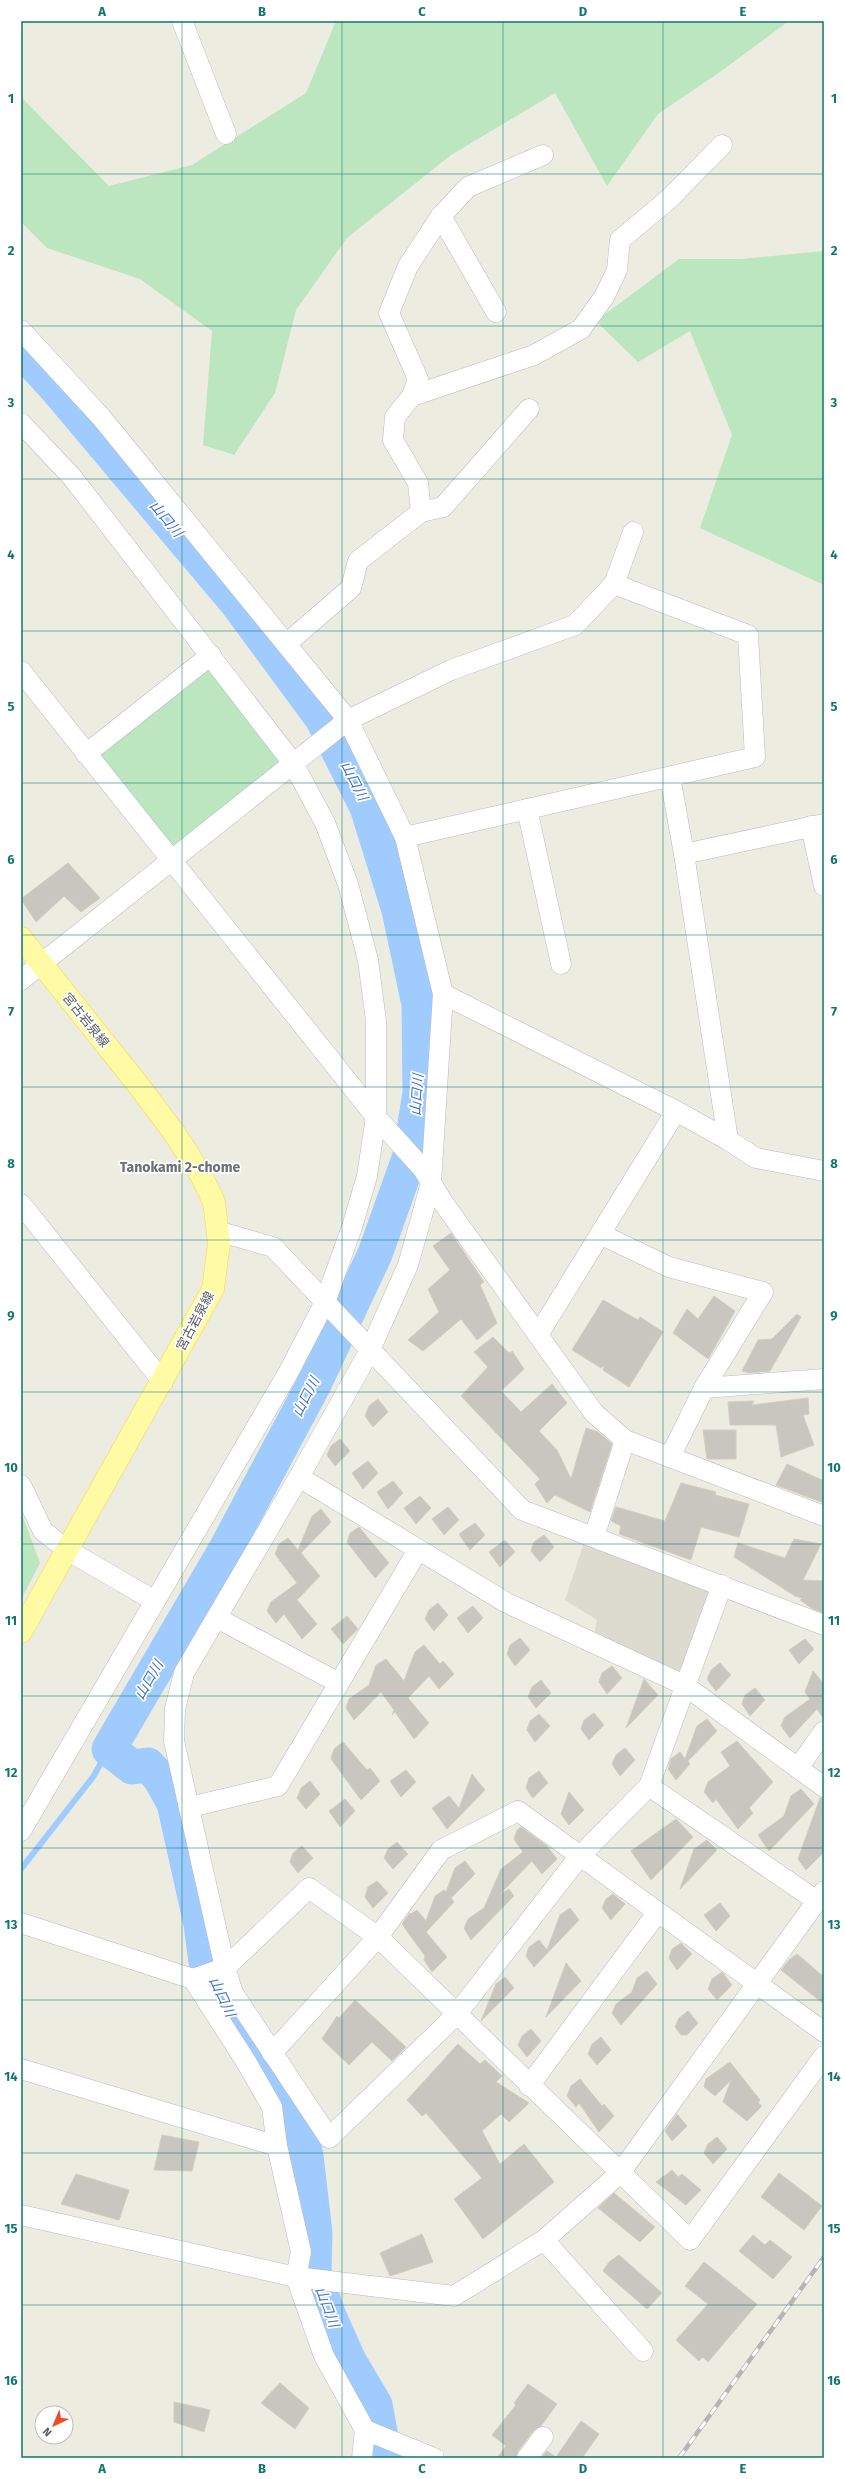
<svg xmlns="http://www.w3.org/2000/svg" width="845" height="2479" viewBox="0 0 845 2479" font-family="'Fira Sans','Noto Sans JP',sans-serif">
<rect width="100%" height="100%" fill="#edece1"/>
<polygon fill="#dddbcf" points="584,1543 714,1587 681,1673 594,1636 597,1620 565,1600"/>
<g fill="#bce6c0">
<polygon points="336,21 789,21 720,72 658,114 607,186 555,93 451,155 347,238 296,310 275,393 234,455 203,445 212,331 140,279 47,248 21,222 21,97 109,186 192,165 306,93"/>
<polygon points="824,251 824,585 700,528 732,435 690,331 638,362 596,321 679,259 741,259"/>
<polygon points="210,665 283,763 174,849 98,753"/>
<polygon points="21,1512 40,1563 21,1600"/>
</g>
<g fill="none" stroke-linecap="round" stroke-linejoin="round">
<polyline stroke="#9fcbff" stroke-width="6" points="21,1869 93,1777 109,1749"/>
<polyline stroke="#9fcbff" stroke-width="35" points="21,350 57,389 238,604 322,718 367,807 399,910 419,1004 420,1093 410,1156 375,1254 314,1384 226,1549 109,1749 132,1767 148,1765 160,1778 174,1803 201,1924 206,1962 226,2011 295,2116 306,2156 315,2233 314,2272 328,2314 349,2361 375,2405 385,2458"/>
</g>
<g fill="#c8c6be" stroke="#d2cebf">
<polygon points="68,863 100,898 81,912 64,896 36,922 21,899"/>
<polygon points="451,1233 484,1282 480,1285 497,1323 477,1340 461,1319 423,1351 408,1340 439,1312 428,1289 450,1270 433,1246"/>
<polygon points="714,1296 735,1311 708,1359 673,1333 687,1309 698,1319"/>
<polygon points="603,1300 638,1320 640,1317 663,1332 629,1387 603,1370 604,1365 601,1368 572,1350"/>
<polygon points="797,1314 801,1317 770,1371 750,1373 742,1371 758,1340 772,1339"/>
<polygon points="493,1337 509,1353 512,1351 524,1369 501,1391 521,1412 552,1384 567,1403 539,1431 557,1450 571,1479 586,1428 598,1432 612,1444 590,1512 555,1495 547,1503 535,1484 540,1479 461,1396 488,1367 474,1352"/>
<polygon points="808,1398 809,1414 803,1415 814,1445 781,1457 776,1425 730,1425 728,1402 754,1401 752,1405"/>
<polygon points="378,1399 388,1412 373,1427 365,1416 369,1406"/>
<polygon points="703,1430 736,1430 736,1459 707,1459"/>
<polygon points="340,1439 350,1451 335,1466 327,1455 331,1446"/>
<polygon points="368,1461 378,1473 363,1489 352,1473"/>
<polygon points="787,1464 824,1481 824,1503 776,1485"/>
<polygon points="393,1481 403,1493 388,1509 377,1492"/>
<polygon points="681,1483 716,1492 715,1495 749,1504 739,1537 701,1527 691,1560 619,1534 621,1526 611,1521 616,1507 665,1521"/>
<polygon points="420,1496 431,1508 416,1524 404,1508"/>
<polygon points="448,1507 459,1520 444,1535 432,1519"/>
<polygon points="321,1509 331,1522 301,1553 320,1576 297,1600 317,1624 302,1639 284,1614 276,1623 267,1611 271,1602 297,1583 275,1554 279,1544 288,1538 298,1550 312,1516"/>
<polygon points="475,1523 485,1535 470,1550 459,1534"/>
<polygon points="359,1527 389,1563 375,1578 347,1542 350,1533"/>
<polygon points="544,1535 554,1547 540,1562 531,1551 534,1542"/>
<polygon points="794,1539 821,1544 803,1580 824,1581 824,1613 813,1609 800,1600 802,1598 795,1596 734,1557 738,1543 785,1558"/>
<polygon points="505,1540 515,1552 500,1567 489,1552"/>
<polygon points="438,1603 448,1615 434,1631 425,1619 429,1610"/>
<polygon points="473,1606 483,1618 468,1633 457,1618"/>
<polygon points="347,1616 358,1629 343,1644 331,1629"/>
<polygon points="520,1638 530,1650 515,1666 507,1654 510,1645"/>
<polygon points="805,1639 814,1649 799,1664 789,1650"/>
<polygon points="424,1645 440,1664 443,1661 454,1674 439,1689 429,1676 408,1698 429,1723 414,1739 395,1712 392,1715 394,1710 381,1692 354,1720 346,1708 349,1699 369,1685 376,1665 386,1659 404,1681 415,1652"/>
<polygon points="720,1663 731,1675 716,1691 707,1679 711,1670"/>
<polygon points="612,1666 622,1678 607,1694 599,1682 602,1673"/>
<polygon points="813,1671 824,1684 824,1719 817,1709 790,1738 781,1726 785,1717 810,1699 805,1692"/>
<polygon points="644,1679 658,1695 626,1728"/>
<polygon points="541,1680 551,1693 536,1708 528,1697 532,1687"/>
<polygon points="755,1688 765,1700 750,1716 742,1704 745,1695"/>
<polygon points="594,1713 604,1725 589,1740 581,1729 584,1720"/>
<polygon points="539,1714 550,1726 535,1742 527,1730 530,1721"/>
<polygon points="707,1719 717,1731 688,1761 690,1764 676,1780 668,1769 671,1759 680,1752 685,1759 697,1726"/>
<polygon points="737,1741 773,1782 749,1808 753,1813 738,1829 716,1799 713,1803 704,1792 708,1782 730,1766 721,1752"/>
<polygon points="343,1742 367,1770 370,1768 380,1781 361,1800 331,1759 334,1749"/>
<polygon points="625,1748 635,1760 620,1776 612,1764 616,1755"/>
<polygon points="406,1770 416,1782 401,1797 390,1781"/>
<polygon points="539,1771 548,1783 533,1798 526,1788 529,1778"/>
<polygon points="472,1774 485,1790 447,1829 432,1808 449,1796 459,1808"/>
<polygon points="310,1781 320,1794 306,1809 297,1798 301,1788"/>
<polygon points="801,1789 814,1804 769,1851 758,1835 784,1816 791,1796"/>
<polygon points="569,1792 584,1810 569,1825 561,1814"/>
<polygon points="820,1798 824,1798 824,1852 806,1870 798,1859"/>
<polygon points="345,1799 355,1811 340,1827 329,1811"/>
<polygon points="676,1819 693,1837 651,1880 631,1851"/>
<polygon points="521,1827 547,1846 557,1859 542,1874 532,1861 500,1894 509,1889 514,1896 471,1940 464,1928 468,1919 484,1908 501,1869 523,1852 514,1839 517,1830"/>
<polygon points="707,1840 717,1850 680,1889 694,1849"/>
<polygon points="397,1842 408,1854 393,1869 384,1858 388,1849"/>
<polygon points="302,1846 313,1858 298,1873 290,1862 293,1853"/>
<polygon points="465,1861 475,1874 451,1898 454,1902 426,1932 447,1957 432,1972 424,1960 425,1956 402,1924 410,1913 411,1914 417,1910 426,1921 435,1896 444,1890 446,1892 455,1868"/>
<polygon points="377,1881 388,1893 373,1908 365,1897 368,1887"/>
<polygon points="613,1894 625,1904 611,1920 602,1908 606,1899"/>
<polygon points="720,1903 730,1916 716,1931 704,1915"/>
<polygon points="570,1908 579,1920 534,1967 526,1956 529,1947 539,1940 547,1950 560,1915"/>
<polygon points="681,1943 692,1954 677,1970 669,1958 672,1949"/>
<polygon points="797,1954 824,1977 824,2004 781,1970 789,1960"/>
<polygon points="566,1963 581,1981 546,2017"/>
<polygon points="647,1971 657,1984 621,2025 612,2013 616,2004 632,1992 637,1978"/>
<polygon points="722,1972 732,1985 717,2000 708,1989 712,1979"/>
<polygon points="505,1977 514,1988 481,2021 496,1984"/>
<polygon points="355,2000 406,2047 392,2061 372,2042 349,2065 322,2039 337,2016 339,2018"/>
<polygon points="688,2011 698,2023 687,2035 681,2035 675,2027 679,2018"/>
<polygon points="531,2029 541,2041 527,2057 518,2045 522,2036"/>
<polygon points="601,2037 611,2050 597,2065 588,2054 592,2044"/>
<polygon points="458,2044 480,2064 485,2060 502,2076 496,2082 529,2103 509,2122 501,2114 482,2131 500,2164 524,2144 554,2182 483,2239 454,2199 482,2178 426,2113 422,2116 407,2100"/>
<polygon points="730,2062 760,2100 758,2103 762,2106 747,2121 723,2102 731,2080 715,2096 704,2087 706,2079"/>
<polygon points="580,2079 602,2106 604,2104 614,2116 599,2132 579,2103 576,2107 567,2096 571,2086"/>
<polygon points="677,2114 687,2126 672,2141 665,2131"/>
<polygon points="162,2135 199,2142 192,2171 154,2170"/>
<polygon points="717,2137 727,2149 713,2164 704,2153 708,2144"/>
<polygon points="672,2170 678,2177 682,2174 701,2190 686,2205 656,2182"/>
<polygon points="779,2173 822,2206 804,2230 761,2197"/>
<polygon points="76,2174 129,2190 119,2220 61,2204"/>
<polygon points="614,2193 655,2227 640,2242 598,2208"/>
<polygon points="422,2234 433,2262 390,2276 380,2253"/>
<polygon points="753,2235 765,2245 770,2240 792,2257 773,2279 739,2251"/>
<polygon points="619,2255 662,2293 647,2309 603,2271 609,2262"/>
<polygon points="704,2262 757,2304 708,2362 703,2357 699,2361 676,2340 708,2304 685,2286"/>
<polygon points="280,2383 309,2408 295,2429 261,2403"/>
<polygon points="528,2384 557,2404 541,2426 534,2430 518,2451 516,2458 497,2458 506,2446 492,2435 516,2405 514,2403"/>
<polygon points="174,2402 210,2410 204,2432 174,2422"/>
<polygon points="581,2421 599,2434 582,2458 541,2458 547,2451 556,2457"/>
</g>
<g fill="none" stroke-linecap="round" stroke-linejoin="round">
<defs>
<g id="street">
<polyline points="182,21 226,134"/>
<polyline points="441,216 496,312"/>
<polyline points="21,330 101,417 348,720 405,837 443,994 431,1183 408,1265 370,1350 299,1477 184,1673 175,1709 174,1741 225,1968 233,1993 329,2138 456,2015 579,1857 649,1786 722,1585"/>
<polyline points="412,396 418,379 389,313 408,266 441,216 468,187 543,155"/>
<polyline points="21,423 72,477 293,763 325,823 348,884 368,960 376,1021 376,1117 367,1176 352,1227 325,1302 288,1373 21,1831"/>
<polyline points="421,512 443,507 529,409"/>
<polyline points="286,644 351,588 358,561 421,512 418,483 393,440 395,417 412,396 534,355 581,329 604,297 617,270 620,240 669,199 722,145"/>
<polyline points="21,671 376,1117 423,1169 442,1201 594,1413 625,1440 824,1516"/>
<polyline points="86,754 211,655"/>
<polyline points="670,777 684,854 824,824"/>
<polyline points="527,809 561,964"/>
<polyline points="811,826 824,886"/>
<polyline points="405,837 755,757 748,635 614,584"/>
<polyline points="684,854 728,1140"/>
<polyline points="21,980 348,720 451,670 575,625 614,584 633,532"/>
<polyline points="443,994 676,1111 728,1140 756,1158 824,1171"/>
<polyline points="21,1204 163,1382"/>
<polyline points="217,1231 273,1247 522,1510 824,1625"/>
<polyline points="600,1234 669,1267 763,1292 704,1388 670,1457"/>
<polyline points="538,1335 676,1111"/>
<polyline points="704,1388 824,1379"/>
<polyline points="299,1477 505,1602 684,1685 824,1787"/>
<polyline points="21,1485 43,1531 67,1550 155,1601"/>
<polyline points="594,1537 625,1440"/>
<polyline points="217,1618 339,1683"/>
<polyline points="798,1768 824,1731"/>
<polyline points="649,1786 817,1901"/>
<polyline points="190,1807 278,1786 418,1550"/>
<polyline points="21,1923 193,1979 225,1968 309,1888 378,1937 690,2240 824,2056"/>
<polyline points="193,1979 245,2060 272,2107 277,2146 301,2252 296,2277 324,2356 365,2430 362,2458"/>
<polyline points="272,2053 378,1937 441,1850 518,1811 824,2032"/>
<polyline points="21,2069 277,2146"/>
<polyline points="529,2086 657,1913"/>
<polyline points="21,2215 296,2277 454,2296 544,2240 620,2173 824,1891"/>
<polyline points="544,2240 643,2351"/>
<polyline points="365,2430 434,2458"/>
<polyline points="527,2458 543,2437"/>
</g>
<polyline id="primary" points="21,938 139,1086 175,1134 200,1173 214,1202 219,1243 213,1289 21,1632"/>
</defs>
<use href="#street" stroke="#b9bac0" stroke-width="21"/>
<use href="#primary" stroke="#f6da51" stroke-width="23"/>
<use href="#street" stroke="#fff" stroke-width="20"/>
<use href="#primary" stroke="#fffaa4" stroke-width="22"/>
<defs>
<polyline id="rail" points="679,2458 824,2257"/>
</defs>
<use href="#rail" stroke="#b4b5b5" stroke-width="4.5"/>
<use href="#rail" stroke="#fff" stroke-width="3" stroke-dasharray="9" stroke-linecap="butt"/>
</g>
<path fill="none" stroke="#0f766e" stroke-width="1" stroke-opacity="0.55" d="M182,21V2458M342,21V2458M503,21V2458M663,21V2458M21,174H824M21,326H824M21,479H824M21,631H824M21,783H824M21,935H824M21,1087H824M21,1240H824M21,1392H824M21,1544H824M21,1696H824M21,1848H824M21,2000H824M21,2153H824M21,2305H824"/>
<g text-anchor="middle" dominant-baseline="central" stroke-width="3.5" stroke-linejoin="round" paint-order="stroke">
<g font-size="13" fill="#595c62" stroke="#fff">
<text transform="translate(86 1020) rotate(51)">宮古岩泉線</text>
<text transform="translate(195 1321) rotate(-62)">宮古岩泉線</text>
</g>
<g font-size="14" font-style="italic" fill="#3e71c6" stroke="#fff">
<text transform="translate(166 519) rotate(50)">山口川</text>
<text transform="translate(354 781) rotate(63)">山口川</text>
<text transform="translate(417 1095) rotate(-86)">山口川</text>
<text transform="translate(306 1397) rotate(-63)">山口川</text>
<text transform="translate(149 1680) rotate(-60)">山口川</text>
<text transform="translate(222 1997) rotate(65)">山口川</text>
<text transform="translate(327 2307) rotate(69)">山口川</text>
</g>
<g font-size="14" font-weight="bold" fill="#6a6e75" stroke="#fff">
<text x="180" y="1167">Tanokami 2-chome</text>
</g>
</g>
<rect width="845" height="2479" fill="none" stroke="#ffffff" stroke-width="44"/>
<g transform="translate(54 2425) rotate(224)"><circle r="19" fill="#ffffff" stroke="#bdbec0"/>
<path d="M0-3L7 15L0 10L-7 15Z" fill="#ef4b25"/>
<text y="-6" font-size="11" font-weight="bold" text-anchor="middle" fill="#595c62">N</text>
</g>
<rect x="22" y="22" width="801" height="2435" fill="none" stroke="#0f766e" stroke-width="1.5"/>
<g font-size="13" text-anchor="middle" font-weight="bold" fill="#0f766e">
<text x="102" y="16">A</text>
<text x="262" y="16">B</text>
<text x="422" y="16">C</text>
<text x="583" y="16">D</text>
<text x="743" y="16">E</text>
<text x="11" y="103">1</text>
<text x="834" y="103">1</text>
<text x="11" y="255">2</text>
<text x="834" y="255">2</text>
<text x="11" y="407">3</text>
<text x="834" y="407">3</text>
<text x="11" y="559">4</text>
<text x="834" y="559">4</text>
<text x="11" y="711">5</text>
<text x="834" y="711">5</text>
<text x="11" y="864">6</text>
<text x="834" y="864">6</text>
<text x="11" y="1016">7</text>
<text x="834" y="1016">7</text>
<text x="11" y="1168">8</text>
<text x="834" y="1168">8</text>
<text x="11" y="1320">9</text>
<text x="834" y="1320">9</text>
<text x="11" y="1472">10</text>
<text x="834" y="1472">10</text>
<text x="11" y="1625">11</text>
<text x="834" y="1625">11</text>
<text x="11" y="1777">12</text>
<text x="834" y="1777">12</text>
<text x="11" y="1929">13</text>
<text x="834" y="1929">13</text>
<text x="11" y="2081">14</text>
<text x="834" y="2081">14</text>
<text x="11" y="2233">15</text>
<text x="834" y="2233">15</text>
<text x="11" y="2385">16</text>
<text x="834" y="2385">16</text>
<text x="102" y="2473">A</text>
<text x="262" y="2473">B</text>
<text x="422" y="2473">C</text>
<text x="583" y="2473">D</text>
<text x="743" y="2473">E</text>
</g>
</svg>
